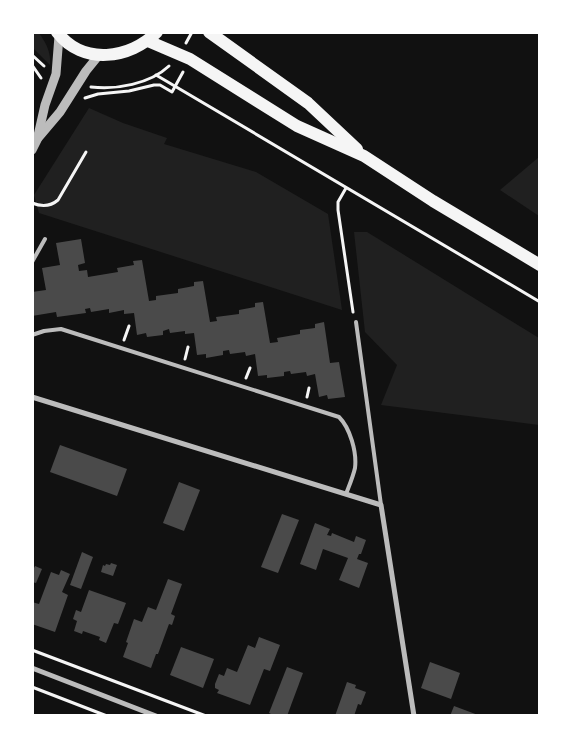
<svg xmlns="http://www.w3.org/2000/svg" width="572" height="748" viewBox="0 0 572 748" font-family="'PT Sans Narrow',sans-serif">
<rect width="100%" height="100%" fill="#111"/>
<g fill="#202020">
<path d="M33,32L39,33C46,43 51,52 50,65L33,48Z"/>
<polygon points="89,108 123,123 167,138 164,144 256,172 328,214 342,310 39,213 34,195"/>
<polygon points="539,157 539,216 500,190"/>
<polygon points="354,232 367,232 539,338 539,425 381,405 397,365 365,332"/>
</g>
<g fill="#4a4a4a">
<polygon points="81,239 85,263 78,265 79,271 87,270 88,277 118,272 117,268 134,265 133,261 142,260 149,301 156,300 156,296 178,293 178,289 194,286 194,282 203,281 210,322 217,321 216,317 239,314 239,310 255,307 255,303 263,302 270,343 278,342 277,338 300,334 300,330 315,328 315,324 324,322 330,363 339,362 345,397 328,399 327,395 319,397 315,374 307,376 306,372 291,374 290,371 284,372 284,376 267,378 267,375 258,376 255,354 246,356 245,352 230,354 229,350 223,351 223,355 206,358 206,354 197,355 194,333 185,334 185,331 170,333 169,329 163,331 163,335 147,337 146,333 137,335 134,313 124,314 124,310 109,313 109,309 91,312 90,308 85,309 86,313 57,317 56,312 32,316 32,292 46,290 42,268 60,265 56,243"/>
<polygon points="60,445 127,469 117,496 50,472"/>
<polygon points="179,482 200,490 184,531 163,523"/>
<polygon points="282,514 299,520 278,573 261,567"/>
<polygon points="315,523 330,529 327,535 331,536 332,533 354,542 356,536 366,540 361,554 359,554 357,559 368,563 359,588 339,580 348,558 323,549 316,570 300,564"/>
<polygon points="82,552 93,557 81,589 70,585"/>
<polygon points="111,563 117,565 113,576 101,572 103,565 105,566 106,564 110,565"/>
<polygon points="35,566 42,569 36,583 32,582 32,572"/>
<polygon points="61,570 70,574 62,592 68,595 55,632 32,624 32,602 39,604 51,572 59,575"/>
<polygon points="168,579 182,584 171,614 175,616 172,625 169,624 158,654 156,654 151,668 123,657 128,643 126,642 134,619 142,622 148,607 156,610"/>
<polygon points="89,590 126,603 118,624 114,623 106,643 99,640 100,637 83,631 82,634 74,631 77,621 73,619 76,610 81,612"/>
<polygon points="259,637 280,645 270,671 264,669 250,705 217,693 219,690 215,688 215,684 219,674 224,676 227,668 237,672 248,645 255,648"/>
<polygon points="181,647 214,659 203,688 170,675"/>
<polygon points="430,662 460,673 451,699 421,688"/>
<polygon points="287,667 303,673 287,716 275,716 269,713"/>
<polygon points="347,682 356,685 355,688 366,692 361,705 358,704 354,716 335,716"/>
<polygon points="454,706 478,715 478,716 450,716"/>
</g>
<g fill="none" stroke-linecap="round" stroke-linejoin="round">
<g stroke="#f5f5f5" stroke-width="3">
<polyline points="186,43 192,32"/>
<polyline points="32,55 44,66"/>
<polyline points="32,65 41,78"/>
<polyline points="156,75 540,302"/>
<path d="M91,87C116,90 150,84 169,66"/>
<polyline points="85,98 98,94 129,91 154,85 160,85 172,92 183,72"/>
<polyline points="346,188 338,202 338,210 353,312"/>
<path d="M32,203C42,207 50,207 58,200L86,152"/>
<polyline points="124,340 129,326"/>
<polyline points="185,359 188,347"/>
<polyline points="246,378 250,368"/>
<polyline points="307,397 309,388"/>
<polyline points="32,650 206,716"/>
<polyline points="32,687 107,716"/>
</g>
<g stroke="#bcbcbc" stroke-width="4">
<polyline points="32,262 45,239"/>
<polyline points="356,322 381,505"/>
<path d="M32,335L44,331L61,329L339,417C350,428 357,452 355,468C353,477 349,486 346,494"/>
</g>
<g stroke="#bcbcbc" stroke-width="5">
<polyline points="32,397 381,505 414,716"/>
<polyline points="32,668 156,716"/>
</g>
<g stroke="#bcbcbc" stroke-width="9">
<polyline points="38,138 60,112 86,71 99,55"/>
<polyline points="32,150 37,140 45,105 56,74 59,36"/>
</g>
<g stroke="#f5f5f5" stroke-width="12">
<path d="M57,32C83,66 130,59 157,32"/>
<polyline points="209,32 308,103 357,149"/>
<polyline points="148,41 190,59 297,126 364,156 433,201 540,265"/>
</g>
</g>
<rect width="572" height="748" fill="none" stroke="#ffffff" stroke-width="68"/>
</svg>
